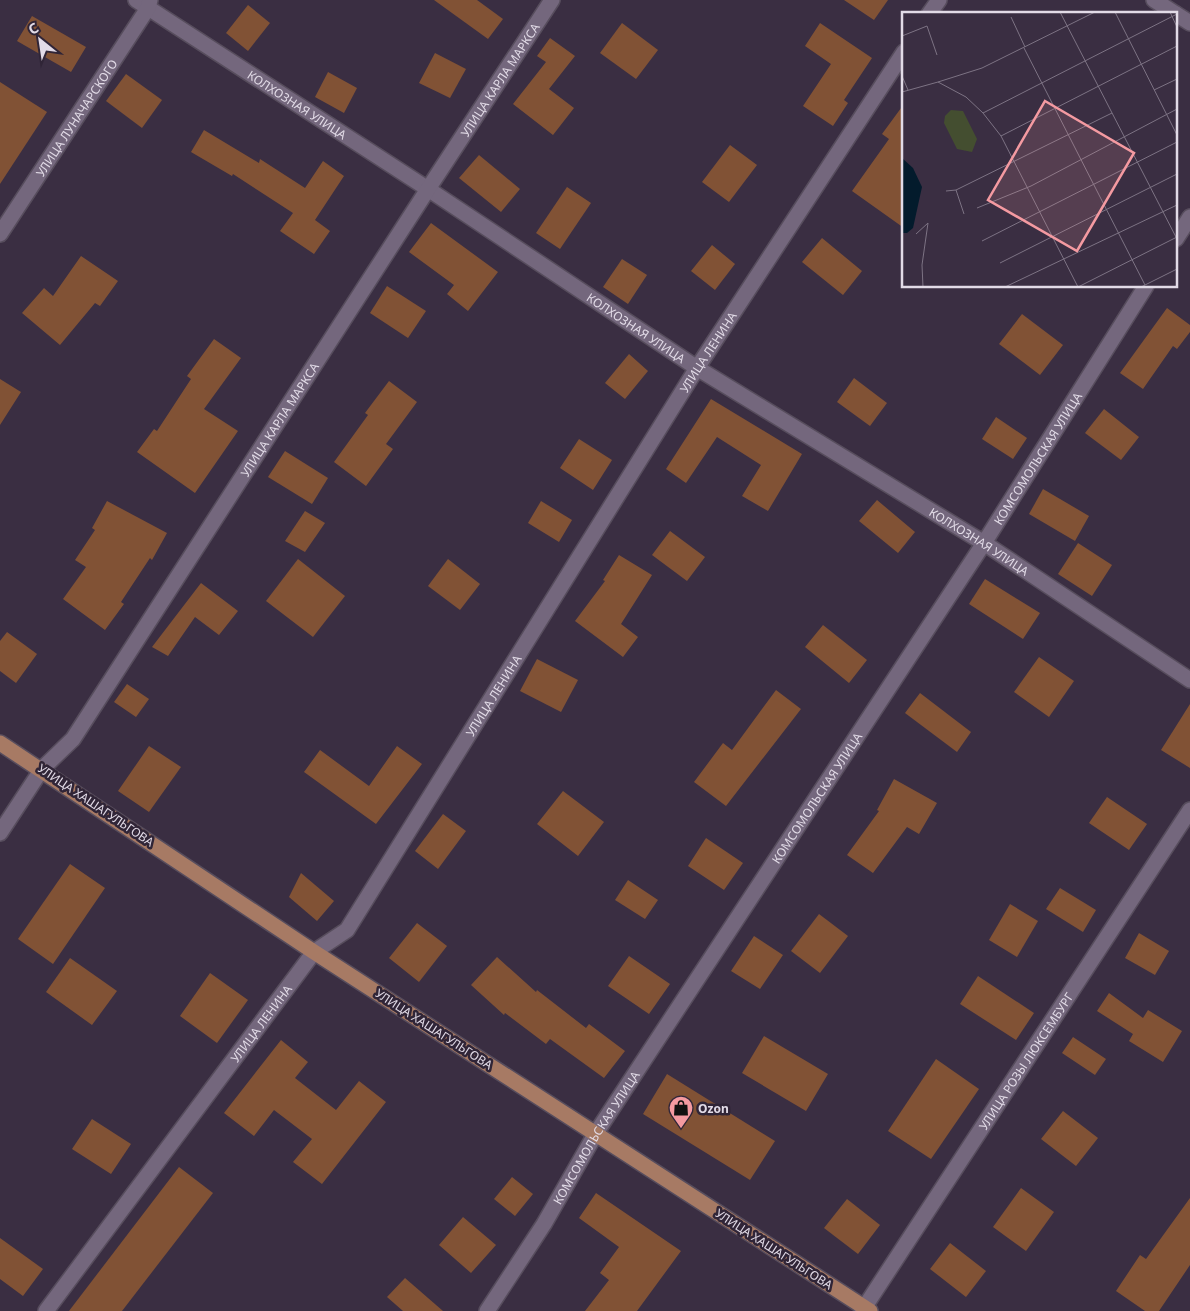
<svg xmlns="http://www.w3.org/2000/svg" width="1190" height="1311" viewBox="0 0 1190 1311" font-family="'Noto Sans',sans-serif">
<rect width="100%" height="100%" fill="#3a2e42"/>
<g fill="#815235">
<polygon points="434,0 477,0 503,19 488,39"/>
<polygon points="844,0 888,0 874,20"/>
<polygon points="248,5 270,23 248,51 226,33"/>
<polygon points="32,16 86,47 71,72 17,41"/>
<polygon points="622,23 658,50 636,79 600,53"/>
<polygon points="820,23 872,58 844,100 848,103 833,126 803,106 831,64 805,46"/>
<polygon points="550,38 575,56 549,89 574,108 553,135 513,104 546,62 537,56"/>
<polygon points="435,53 466,69 450,98 419,83"/>
<polygon points="328,72 357,88 344,113 315,97"/>
<polygon points="126,74 162,100 142,128 106,101"/>
<polygon points="0,82 47,112 0,184"/>
<polygon points="904,104 904,228 852,191 889,139 882,134"/>
<polygon points="204,130 259,163 260,159 305,188 323,161 344,176 315,220 330,231 314,254 280,231 293,213 233,174 232,176 191,152"/>
<polygon points="730,145 757,165 729,202 702,182"/>
<polygon points="479,155 520,189 501,212 459,178"/>
<polygon points="567,187 591,203 560,249 536,233"/>
<polygon points="431,223 498,272 468,311 447,294 454,285 409,252"/>
<polygon points="822,238 862,271 843,295 802,262"/>
<polygon points="712,245 735,264 715,290 691,271"/>
<polygon points="81,256 118,281 100,306 95,303 60,345 22,313 44,288 53,296"/>
<polygon points="622,259 647,275 628,304 603,287"/>
<polygon points="387,286 426,311 408,338 370,313"/>
<polygon points="1167,308 1190,325 1190,332 1177,349 1173,346 1143,389 1120,373"/>
<polygon points="1022,314 1063,345 1040,375 999,344"/>
<polygon points="214,339 241,358 204,409 238,431 195,493 137,452 154,429 157,431 191,379 187,376"/>
<polygon points="629,354 648,371 625,399 605,383"/>
<polygon points="854,378 887,403 870,426 837,402"/>
<polygon points="0,379 21,392 0,425"/>
<polygon points="389,381 417,402 386,444 393,449 366,486 334,462 368,415 365,413"/>
<polygon points="711,399 802,454 768,511 742,496 761,465 717,437 686,483 666,469"/>
<polygon points="1104,409 1139,437 1121,460 1085,433"/>
<polygon points="996,417 1027,438 1013,459 982,439"/>
<polygon points="579,439 612,460 593,490 560,468"/>
<polygon points="285,451 328,478 312,504 268,477"/>
<polygon points="1043,489 1089,516 1075,541 1029,514"/>
<polygon points="877,500 915,532 898,553 859,521"/>
<polygon points="107,501 167,533 152,560 150,558 121,602 124,604 105,630 63,599 86,567 75,560 95,530 92,528"/>
<polygon points="541,501 572,520 559,542 528,523"/>
<polygon points="305,511 325,523 305,552 285,541"/>
<polygon points="670,531 705,557 687,581 652,555"/>
<polygon points="1078,543 1112,565 1092,596 1058,574"/>
<polygon points="619,555 652,575 621,624 638,637 623,657 575,621 605,581 603,580"/>
<polygon points="298,559 345,596 313,637 266,601"/>
<polygon points="448,559 480,584 460,610 428,586"/>
<polygon points="985,579 1040,613 1023,639 969,604"/>
<polygon points="201,583 238,611 219,635 195,617 168,656 152,647"/>
<polygon points="823,625 867,660 849,683 805,647"/>
<polygon points="7,632 37,654 16,683 0,671 0,641"/>
<polygon points="1039,657 1074,681 1049,717 1014,692"/>
<polygon points="537,659 578,680 561,712 520,691"/>
<polygon points="127,684 149,699 136,717 114,702"/>
<polygon points="776,690 801,709 726,806 694,782 723,743 732,750"/>
<polygon points="920,693 971,732 957,752 905,713"/>
<polygon points="1190,704 1190,768 1161,750"/>
<polygon points="149,746 181,767 149,812 118,791"/>
<polygon points="397,746 422,764 376,824 304,772 320,750 369,786"/>
<polygon points="894,779 937,803 919,834 907,827 873,873 847,855 879,811 877,810"/>
<polygon points="563,791 604,822 578,856 537,824"/>
<polygon points="1107,797 1147,824 1129,850 1089,823"/>
<polygon points="443,814 466,831 438,869 415,851"/>
<polygon points="706,838 743,863 724,890 688,866"/>
<polygon points="70,864 105,888 53,964 18,939"/>
<polygon points="301,873 334,901 317,921 289,897"/>
<polygon points="628,880 658,900 645,919 615,900"/>
<polygon points="1060,888 1096,910 1083,932 1046,909"/>
<polygon points="1010,904 1038,921 1017,957 989,940"/>
<polygon points="819,914 848,936 820,973 791,951"/>
<polygon points="417,923 447,946 419,982 389,958"/>
<polygon points="1139,933 1169,951 1155,975 1125,958"/>
<polygon points="754,936 783,955 760,989 731,971"/>
<polygon points="629,956 670,984 649,1014 608,986"/>
<polygon points="497,957 536,992 537,990 586,1028 589,1024 625,1051 604,1078 550,1039 546,1044 505,1013 504,1015 471,985"/>
<polygon points="70,958 117,991 92,1025 46,992"/>
<polygon points="210,973 248,1000 217,1043 180,1016"/>
<polygon points="978,976 1034,1013 1016,1040 960,1004"/>
<polygon points="1109,993 1143,1018 1148,1010 1182,1031 1163,1062 1129,1041 1133,1034 1097,1011"/>
<polygon points="764,1036 828,1074 806,1111 742,1073"/>
<polygon points="1073,1037 1106,1059 1095,1075 1062,1053"/>
<polygon points="281,1040 308,1062 295,1078 336,1110 359,1081 386,1102 322,1184 293,1162 312,1139 274,1110 254,1136 224,1113"/>
<polygon points="936,1059 979,1089 931,1159 888,1131"/>
<polygon points="667,1074 775,1141 750,1180 643,1114"/>
<polygon points="1063,1111 1098,1138 1076,1166 1041,1139"/>
<polygon points="92,1119 131,1144 111,1174 72,1149"/>
<polygon points="179,1167 213,1193 122,1311 69,1311"/>
<polygon points="512,1177 533,1194 515,1216 494,1199"/>
<polygon points="1021,1188 1054,1212 1026,1251 993,1227"/>
<polygon points="596,1193 681,1251 637,1311 585,1311 609,1280 600,1273 619,1247 579,1218"/>
<polygon points="1190,1198 1190,1265 1159,1311 1145,1311 1116,1291 1140,1255 1146,1259"/>
<polygon points="847,1199 880,1225 858,1254 824,1228"/>
<polygon points="463,1217 496,1245 471,1273 439,1245"/>
<polygon points="0,1238 43,1269 23,1296 0,1279"/>
<polygon points="950,1243 986,1271 966,1297 930,1269"/>
<polygon points="405,1278 443,1311 403,1311 387,1297"/>
</g>
<g fill="none" stroke-linecap="round" stroke-linejoin="round">
<defs>
<g id="minor">
<path id="s1" d="M136,0L428,189L697,368L984,543L1190,680"/>
<polyline points="1154,0 1176,14"/>
<polyline points="929,14 939,0"/>
<polyline points="1176,14 1190,23"/>
<path id="s2" d="M0,234L148,8L150,0"/>
<polyline points="1176,239 1190,217"/>
<path id="s3" d="M0,833L42,769L73,739L428,189L552,0"/>
<path id="s4" d="M46,1311L314,952L347,930L697,368L904,52"/>
<path id="s5" d="M487,1311L544,1224L596,1133L984,543L1146,286"/>
<path id="s6" d="M862,1311L1190,810"/>
</g>
<polyline id="major" points="0,743 314,952 870,1311"/>
</defs>
<use href="#minor" stroke="#574d5d" stroke-width="18"/>
<use href="#major" stroke="#574d5d" stroke-width="18"/>
<use href="#minor" stroke="#74677d" stroke-width="15"/>
<use href="#major" stroke="#a77a64" stroke-width="15"/>
</g>
<defs>
<symbol id="shop-pin" viewBox="-11 -11 22 30"><path d="M0 17L-7.5 6A9.5 9.5 0 1 1 7.5 6Z" fill="#f49aa1" stroke="#302537"/><path d="M-5-2.5h2.3a2.7 3.5 0 0 1 5.4 0H5L5.5 6h-11ZM-1.5-2.5h3a1.5 2.3 0 0 0-3 0Z" fill="#111"/></symbol>
</defs>
<g fill-rule="evenodd">
<use href="#shop-pin" x="667" y="1094" width="28" height="38"/>
</g>
<g text-anchor="middle" dominant-baseline="central" stroke-width="5" stroke-linejoin="round" paint-order="stroke">
<g font-size="12" fill="#e2dbe7" stroke="#302537">
<text stroke="none"><textPath href="#s3" startOffset="905">УЛИЦА КАРЛА МАРКСА</textPath></text>
<text stroke="none"><textPath href="#s1" startOffset="192">КОЛХОЗНАЯ УЛИЦА</textPath></text>
<text stroke="none"><textPath href="#s2" startOffset="139">УЛИЦА ЛУНАЧАРСКОГО</textPath></text>
<text stroke="none"><textPath href="#s1" startOffset="598">КОЛХОЗНАЯ УЛИЦА</textPath></text>
<text stroke="none"><textPath href="#s4" startOffset="1169">УЛИЦА ЛЕНИНА</textPath></text>
<text stroke="none"><textPath href="#s3" startOffset="500">УЛИЦА КАРЛА МАРКСА</textPath></text>
<text stroke="none"><textPath href="#s5" startOffset="1015">КОМСОМОЛЬСКАЯ УЛИЦА</textPath></text>
<text stroke="none"><textPath href="#s1" startOffset="1002">КОЛХОЗНАЯ УЛИЦА</textPath></text>
<text stroke="none"><textPath href="#s4" startOffset="764">УЛИЦА ЛЕНИНА</textPath></text>
<text stroke="none"><textPath href="#s5" startOffset="610">КОМСОМОЛЬСКАЯ УЛИЦА</textPath></text>
<text transform="translate(96 805) rotate(34)">УЛИЦА ХАШАГУЛЬГОВА</text>
<text stroke="none"><textPath href="#s4" startOffset="359">УЛИЦА ЛЕНИНА</textPath></text>
<text transform="translate(434 1029) rotate(33)">УЛИЦА ХАШАГУЛЬГОВА</text>
<text stroke="none"><textPath href="#s6" startOffset="299">УЛИЦА РОЗЫ ЛЮКСЕМБУРГ</textPath></text>
<text stroke="none"><textPath href="#s5" startOffset="205">КОМСОМОЛЬСКАЯ УЛИЦА</textPath></text>
<text transform="translate(774 1249) rotate(33)">УЛИЦА ХАШАГУЛЬГОВА</text>
</g>
<g font-size="12" font-weight="bold" fill="#e2dbe7" stroke="#302537" text-anchor="start">
<text x="698" y="1108">Ozon</text>
</g>
</g>
<g transform="translate(902 12)">
<rect width="275" height="275" fill="#3a2e42"/>
<path d="M49,98L61,99L75,127L70,140L55,137L42,111L43,104Z" fill="#444e30"/>
<path d="M0,146L11,156L20,175L11,216L5,221H0Z" fill="#031b2c"/>
<path fill="none" stroke="#7d7384" stroke-width="1" d="M158,0L275,227M213,0L275,123M268,0L275,15M109,5L123,35M0,24L25,14L35,43M122,36L243,273M0,64L6,78M36,70L80,56L193,0M252,78L275,67M0,80L36,70L64,85L81,101L99,124L176,275M81,101L275,2M99,124L275,34M54,178L62,202M44,179L54,178L210,101M75,196L129,174L275,97M14,222L26,211L20,253L21,275M80,229L275,130M98,251L275,162M103,275L275,193M176,275L275,225M239,275L275,257"/>
<path fill="#f49aa1" fill-opacity="0.15" stroke="#f49aa1" stroke-width="2.5" d="M143,89L232,141L175,239L86,188Z"/>
<rect width="275" height="275" fill="none" stroke="#e2dbe7" stroke-width="2.5"/>
</g>
<g transform="translate(40 40) rotate(330)" stroke="#302537" stroke-width="4" paint-order="stroke">
<path d="M0-4L9 19L0 12L-9 19Z" fill="#e2dbe7"/>
<text y="-8" font-size="14" font-weight="bold" text-anchor="middle" fill="#e2dbe7">С</text>
</g>
</svg>
